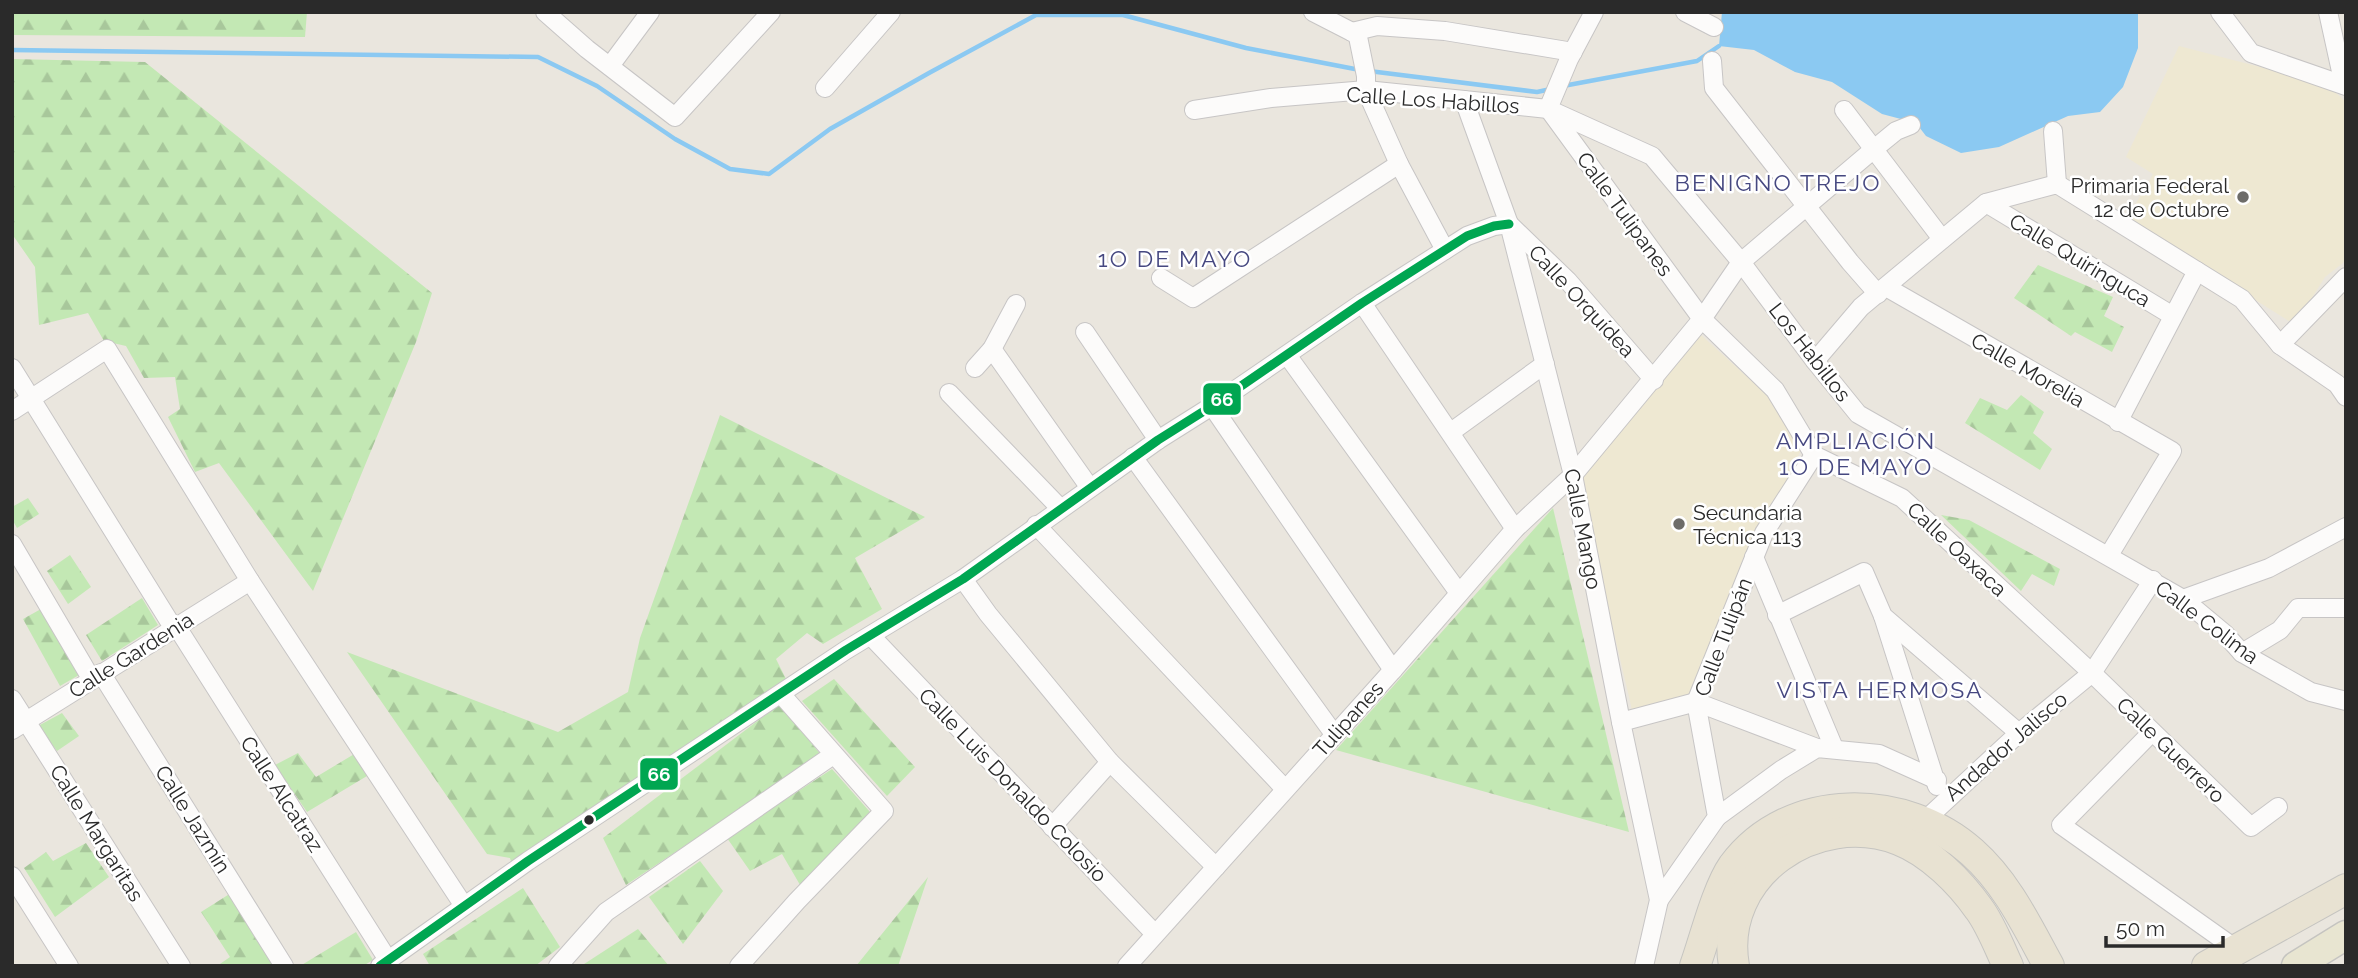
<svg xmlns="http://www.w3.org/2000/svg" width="2358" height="978" viewBox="0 0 2358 978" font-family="Raleway,sans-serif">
<defs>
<pattern id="forest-firs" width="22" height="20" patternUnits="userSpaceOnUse" patternTransform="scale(1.75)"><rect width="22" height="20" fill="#c3e8b4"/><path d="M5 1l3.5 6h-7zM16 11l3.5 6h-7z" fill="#a8c79b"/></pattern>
</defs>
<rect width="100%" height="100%" fill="#eae6de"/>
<g fill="#eee8d2">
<polygon points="2179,46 2326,84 2346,102 2346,257 2343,263 2325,277 2295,325 2127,219 2153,174 2126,157"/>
<polygon points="1701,335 1767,395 1801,450 1735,596 1695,695 1633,714 1599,569 1580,478"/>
</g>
<g fill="url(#forest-firs)">
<polygon points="12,12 307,12 305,37 12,35"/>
<polygon points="12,59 145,62 432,293 416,342 313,591 219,463 195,472 168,417 180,409 175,377 144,378 126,346 104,341 88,313 39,325 35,267 12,234"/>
<polygon points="2038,265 2113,297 2104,316 2124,327 2112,352 2075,332 2071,336 2014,298"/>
<polygon points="2021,395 2044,412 2033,433 2052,449 2040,470 1965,423 1980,398 2007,410"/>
<polygon points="720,415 925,517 855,558 882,609 823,644 807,633 776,659 786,679 512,865 510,858 487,854 347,652 558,732 628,692 640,638"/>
<polygon points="28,498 39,514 17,528 12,519 12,507"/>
<polygon points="1553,508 1629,832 1336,750"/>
<polygon points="1941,515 1969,520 2060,569 2054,586 2032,574 2021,591"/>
<polygon points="70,555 91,587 68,604 47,571"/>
<polygon points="142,598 158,625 102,661 86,635"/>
<polygon points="41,609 79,675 60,686 23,619"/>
<polygon points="834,679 915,767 887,796 802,701"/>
<polygon points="780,704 821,755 626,885 603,838"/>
<polygon points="62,713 79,736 57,751 38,726"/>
<polygon points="298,753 316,777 356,753 367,776 307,812 275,765"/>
<polygon points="832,769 870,812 803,890 782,854 750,871 727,838"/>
<polygon points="86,843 109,877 55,917 24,868 46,852 53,861"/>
<polygon points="700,861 723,891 683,944 649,897"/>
<polygon points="928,877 898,966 856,966"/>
<polygon points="523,888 560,947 535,966 430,966 423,954"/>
<polygon points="231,893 278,966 217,966 230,957 201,912"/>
<polygon points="638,929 669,966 581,966"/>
<polygon points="356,932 373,960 363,966 300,966"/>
</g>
<polygon fill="#8bc9f2" points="1722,12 2138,12 2138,48 2123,87 2100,112 2068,116 1999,147 1961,153 1926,136 1916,123 1882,114 1832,82 1795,72 1754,50 1719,46"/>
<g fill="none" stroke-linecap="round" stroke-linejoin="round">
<g stroke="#8bc9f2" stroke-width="4.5">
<polyline points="12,50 538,57 597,86 675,139 730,169 769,174 830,129 929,73 1036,15 1123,15 1246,48 1360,70"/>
<polyline points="1369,71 1537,92 1551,89"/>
<polyline points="1563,86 1697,61 1719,46"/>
</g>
<defs>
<g id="minor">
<polyline points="545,12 587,49 675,117 771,12"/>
<polyline points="1313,12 1352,32"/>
<polyline points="1685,12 1714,27"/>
<polyline points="2220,12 2251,53 2346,86"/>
<polyline points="2328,12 2344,85"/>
<polyline points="1352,32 1377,26 1445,31 1573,52"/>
<polyline points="1357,32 1366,76 1366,90 1399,164 1445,250"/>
<polyline points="1712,61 1714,88 1850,262 1878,294"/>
<polyline points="610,66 650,12"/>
<polyline points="825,88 891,12"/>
<polyline points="1464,100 1509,224 1573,475 1621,722 1659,900 1644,966"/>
<polyline points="1548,109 1569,59 1594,12"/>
<polyline points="1194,110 1271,98 1366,90 1464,100 1548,109 1652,156 1741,262 1815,361 1858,414 2183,599 2225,634 2242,653 2311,692 2346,701"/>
<polyline points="1844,110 1942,239"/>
<polyline points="1550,111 1702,319 1775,390 1814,455 1902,498 2092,673 2251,827 2278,807"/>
<polyline points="2053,131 2057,184"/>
<polyline points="1986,203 2173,316"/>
<polyline points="1509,224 1568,281 1654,380"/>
<polyline points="1161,278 1193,298 1399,164"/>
<polyline points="1886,287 2172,451 2109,555"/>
<polyline points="1362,303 1515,529"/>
<polyline points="1085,332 1158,440"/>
<polyline points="2280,345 2346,277"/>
<polyline points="992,349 1090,488"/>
<polyline points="1287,355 1459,593"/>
<polyline points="1815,361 1861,307 1986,203 2057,184 2242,299 2280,345 2337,384 2346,397"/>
<polyline points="12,368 174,629"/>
<polyline points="975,368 992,349 1016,304"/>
<polyline points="949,393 1060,508"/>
<polyline points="1212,406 1393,670"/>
<polyline points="12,411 107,349 250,581 464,906"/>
<polyline points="2118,422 2197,271"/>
<polyline points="1451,432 1545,364"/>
<polyline points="1133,457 1334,734"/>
<polyline points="1036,525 1285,789"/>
<polyline points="12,544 92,680"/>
<polyline points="1754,557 1834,748"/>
<polyline points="963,579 988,614 1110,762 1216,867"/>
<polyline points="2183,599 2269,568 2346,527"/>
<polyline points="1777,615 1864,572 1883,616 2019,733"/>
<polyline points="1883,616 1937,786"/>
<polyline points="177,627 388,960"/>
<polyline points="871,636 1155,934"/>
<polyline points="2242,653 2280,630 2298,608 2346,608"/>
<polyline points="101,673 284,966"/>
<polyline points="12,699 181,966"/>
<polyline points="1621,722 1696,702 1817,748"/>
<polyline points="12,730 250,581"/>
<polyline points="2152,732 2061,825 2236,949"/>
<polyline points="1717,817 1781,770 1817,748 1879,754 1937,780"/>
<polyline points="1923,822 2019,733 2092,673 2153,580"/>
<polyline points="1052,827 1110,762"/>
<polyline points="12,876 69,966"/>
<polyline points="1659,900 1717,817 1696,702 1764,533 1814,455"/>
<polyline points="380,966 528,861 846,650 963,579 1158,440 1212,406 1362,303 1467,236 1494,226 1509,224"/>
<polyline points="558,966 606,912 833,755"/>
<polyline points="739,966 797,901 884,811 781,694"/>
<polyline points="1127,966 1393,670 1515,529 1573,475 1702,319 1741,262 1874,149 1896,131 1911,125"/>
</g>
<polyline id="primary" points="2296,966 2346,935"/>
<g id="trunk">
<path d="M1695,966C1705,938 1717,889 1733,866C1789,790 1906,793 1972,852C2007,883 2027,926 2049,966"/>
<path d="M1734,966C1718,875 1816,808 1899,840C1930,852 1960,882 1979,909C1991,925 1999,947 2008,966"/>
<polyline points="2207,966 2346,889"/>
</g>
</defs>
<use href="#minor" stroke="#c7c5c5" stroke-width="20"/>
<use href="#primary" stroke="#c5c4c0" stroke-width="31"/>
<use href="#trunk" stroke="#c5c4c0" stroke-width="32"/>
<use href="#minor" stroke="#fcfbfa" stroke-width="18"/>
<use href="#primary" stroke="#e8e5d1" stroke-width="28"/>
<use href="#trunk" stroke="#e8e2d2" stroke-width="30"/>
<defs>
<polyline id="bus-1" points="380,966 528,861 846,650 963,579 1158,440 1212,406 1362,303 1467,236 1494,226 1509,224"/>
</defs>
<use href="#bus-1" stroke="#fff" stroke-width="14"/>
<use href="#bus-1" stroke="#00a651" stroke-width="9"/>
</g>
<g fill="#6d6c69" stroke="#fff" stroke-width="2.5">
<circle cx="2243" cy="197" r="7"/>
<circle cx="1679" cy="524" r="7"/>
</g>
<circle fill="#2a2a2a" stroke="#fff" stroke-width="2.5" cx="589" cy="820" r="6"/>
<g text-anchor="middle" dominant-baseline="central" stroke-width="5" stroke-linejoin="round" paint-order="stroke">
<g font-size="21" fill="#2a2a2a" stroke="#fff">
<text transform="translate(1433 100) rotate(4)">Calle Los Habillos</text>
<text transform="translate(1625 214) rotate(54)">Calle Tulipanes</text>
<text transform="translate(2080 260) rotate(31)">Calle Quiringuca</text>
<text transform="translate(1582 301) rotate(47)">Calle Orquídea</text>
<text transform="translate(1810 352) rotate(52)">Los Habillos</text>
<text transform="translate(2028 370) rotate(30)">Calle Morelia</text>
<text transform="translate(1583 529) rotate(79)">Calle Mango</text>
<text transform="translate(1957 549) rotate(43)">Calle Oaxaca</text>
<text transform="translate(2207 622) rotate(37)">Calle Colima</text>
<text transform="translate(1723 637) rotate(-69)">Calle Tulipán</text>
<text transform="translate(131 655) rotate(-32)">Calle Gardenia</text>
<text transform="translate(1348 719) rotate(-48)">Tulipanes</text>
<text transform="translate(2006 746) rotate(-41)">Andador Jalisco</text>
<text transform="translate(2171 750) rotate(44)">Calle Guerrero</text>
<text transform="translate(1013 785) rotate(46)">Calle Luis Donaldo Colosio</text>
<text transform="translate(282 794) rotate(57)">Calle Alcatraz</text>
<text transform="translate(193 819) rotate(58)">Calle Jazmín</text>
<text transform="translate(97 833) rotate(58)">Calle Margaritas</text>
</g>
<g font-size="21" fill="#2a2a2a" stroke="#fff" text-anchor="end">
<text x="2229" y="185">Primaria Federal<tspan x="2229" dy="24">12 de Octubre</tspan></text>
<text x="1693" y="512" text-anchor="start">Secundaria<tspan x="1693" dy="24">Técnica 113</tspan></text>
</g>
<g font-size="23" letter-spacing="2" fill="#464880" stroke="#fff">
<text x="1778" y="182">BENIGNO TREJO</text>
<text x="1175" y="258">1O DE MAYO</text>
<text x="1856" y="440">AMPLIACIÓN<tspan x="1856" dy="26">1O DE MAYO</tspan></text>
<text x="1880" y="689">VISTA HERMOSA</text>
</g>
</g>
<g stroke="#fff" stroke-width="2.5">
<rect x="1202" y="382" width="40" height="34" rx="7" fill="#00a651"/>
<rect x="639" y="757" width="40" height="34" rx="7" fill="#00a651"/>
</g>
<g font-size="19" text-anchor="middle" font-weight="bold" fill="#fff">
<text x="1222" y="406">66</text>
<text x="659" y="781">66</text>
</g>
<rect width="2358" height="978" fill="none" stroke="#2a2a2a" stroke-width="28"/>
<path d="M2106 936v10h117v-10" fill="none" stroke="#2a2a2a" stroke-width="3.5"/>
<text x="2116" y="936" font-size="21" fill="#2a2a2a" stroke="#ffffff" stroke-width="5" paint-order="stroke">50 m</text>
</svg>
